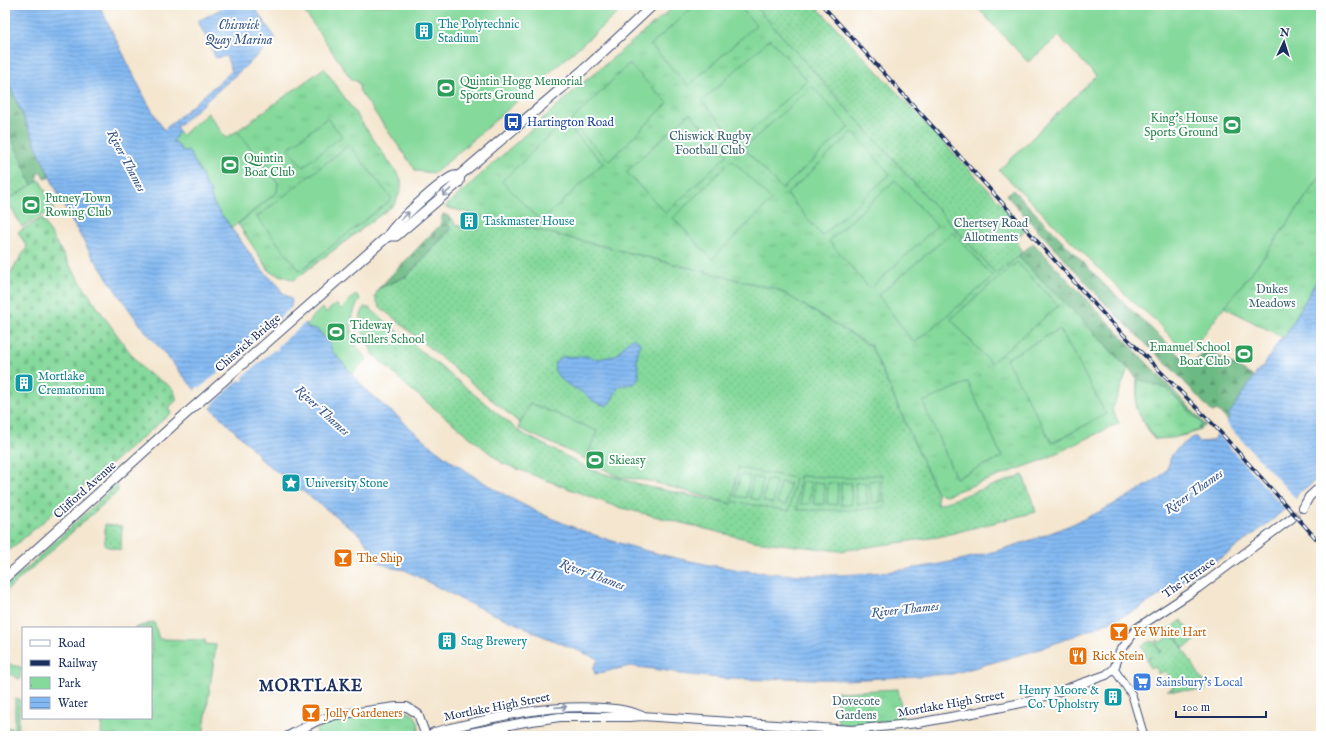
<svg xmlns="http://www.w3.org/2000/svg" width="1326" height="741" viewBox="0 0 1326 741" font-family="'IM FELL English',serif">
<defs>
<pattern id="grass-dots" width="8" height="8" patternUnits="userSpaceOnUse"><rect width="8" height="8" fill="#85d99b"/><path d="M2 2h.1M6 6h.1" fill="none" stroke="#72bb88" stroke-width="1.8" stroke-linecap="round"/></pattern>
<pattern id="forest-firs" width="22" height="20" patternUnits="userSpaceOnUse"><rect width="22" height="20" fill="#6cb983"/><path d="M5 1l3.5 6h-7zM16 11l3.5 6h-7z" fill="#58976e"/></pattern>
<pattern id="cemetery-stones" width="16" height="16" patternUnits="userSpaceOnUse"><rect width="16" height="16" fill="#85d99b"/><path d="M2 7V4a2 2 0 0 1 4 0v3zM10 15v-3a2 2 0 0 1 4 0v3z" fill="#72bb88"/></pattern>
<pattern id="park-tufts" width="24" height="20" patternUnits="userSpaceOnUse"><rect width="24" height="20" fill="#85d99b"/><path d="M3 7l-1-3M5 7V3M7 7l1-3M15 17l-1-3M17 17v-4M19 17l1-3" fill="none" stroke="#72bb88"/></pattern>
<pattern id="water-rules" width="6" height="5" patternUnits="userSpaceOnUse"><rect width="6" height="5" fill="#83b9f2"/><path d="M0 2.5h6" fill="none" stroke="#6a97c7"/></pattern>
</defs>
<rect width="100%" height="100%" fill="#fff"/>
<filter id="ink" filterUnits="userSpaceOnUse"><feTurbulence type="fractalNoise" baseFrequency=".025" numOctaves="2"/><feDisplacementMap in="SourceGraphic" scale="8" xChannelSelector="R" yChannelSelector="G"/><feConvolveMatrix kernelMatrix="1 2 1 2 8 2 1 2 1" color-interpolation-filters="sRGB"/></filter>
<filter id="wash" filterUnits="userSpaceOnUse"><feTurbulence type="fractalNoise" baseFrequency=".012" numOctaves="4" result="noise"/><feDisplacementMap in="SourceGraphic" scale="16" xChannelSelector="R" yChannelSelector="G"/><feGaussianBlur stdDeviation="0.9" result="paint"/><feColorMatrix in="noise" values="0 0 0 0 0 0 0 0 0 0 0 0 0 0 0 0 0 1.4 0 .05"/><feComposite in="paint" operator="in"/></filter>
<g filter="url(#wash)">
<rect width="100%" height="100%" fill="#f4e6cf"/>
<g fill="url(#grass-dots)" stroke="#50847c">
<polygon points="754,5 815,5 1026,230 1015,239 1022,250 1018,257 996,274"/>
<polygon points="6,125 32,185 7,200 5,195 5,126"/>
<polygon points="448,216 453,220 455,225 473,229 473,227 478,228 482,216 779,290 871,346 937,493 937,505 1023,475 1036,512 938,537 840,551 754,541 614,506 502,463 408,387 373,354 363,332 360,318 364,307 369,308 520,432 592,470 649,487 733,504 649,481 619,477 522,425 379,306 375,297 378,289 407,276 451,229 449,227 448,222 450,220"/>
<polygon points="117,484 118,491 5,592 5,586 27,568"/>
<polygon points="105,524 122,526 121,550 105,546"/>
<polygon points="1182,620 1195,641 1183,648 1171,628"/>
<polygon points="1170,628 1205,684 1205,691 1167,690 1173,688 1165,671 1158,674 1155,667 1150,668 1147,660 1152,656 1147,659 1142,646 1150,641 1151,642 1153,641 1160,652 1158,653 1161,652 1155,641 1158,640 1160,642 1167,639 1163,631"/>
<polygon points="6,655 10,665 21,667 20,680 12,675 5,674"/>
<polygon points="15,699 20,699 18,736 5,736 5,728 15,728"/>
</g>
<g fill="url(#forest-firs)" stroke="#447470">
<polygon points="5,75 50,177 45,179 41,172 37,174 38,182 32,185 7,126 5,126"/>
<polygon points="1013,190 1104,284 1190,365 1208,350 1254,377 1229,414 1231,416 1230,420 1228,421 1217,410 1212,412 1178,375 1112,311 1006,195"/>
<polygon points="443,214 448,216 450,220 448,222 448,224 452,229 450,229 407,276 378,289 440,225"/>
<path d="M1033,243L1206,425C1193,437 1171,437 1154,439L1136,409L1137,378L1074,312L1018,257Z"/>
</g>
<path fill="url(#cemetery-stones)" stroke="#50847c" d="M42,218C71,271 105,320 142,368C150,378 166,380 174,391C175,393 176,397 177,400L168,408L171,413L5,554V281L27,247L18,232Z"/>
<g fill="url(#park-tufts)" stroke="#50847c">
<polygon points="676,5 754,5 996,274 1018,257 1074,312 1128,369 1112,410 1119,423 1043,460 946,495 937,493 871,346 779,290 445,207 578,87"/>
<polygon points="324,68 401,179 401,189 395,204 294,280 270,272 238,224 277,192 278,183 237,131"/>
<polygon points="1321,175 1321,273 1284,338 1224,307 1265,255"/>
<polygon points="1138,379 1167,389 1202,424 1197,431 1173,438 1155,439 1136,409"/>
<polygon points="738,468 795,478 789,511 732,501"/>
<polygon points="881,474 885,507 857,510 797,510 799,476 853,478"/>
<polygon points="154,622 159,639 205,640 205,644 216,645 203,736 101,736 102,718 151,718 151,628 134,628"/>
<polygon points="898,689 903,720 838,726 837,692"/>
<path d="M392,711C413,711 420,714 419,736H317L316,729C339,717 366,716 392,711Z"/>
</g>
<g fill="#85d99b" stroke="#50847c">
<polygon points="300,5 627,5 435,173 416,171 359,90 360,86 357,81 352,80"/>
<polygon points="695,5 738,5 756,25 688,86 651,45"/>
<polygon points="975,5 1321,5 1321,175 1265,255 1189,353 1183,350 1154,319 1132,301 999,170 1096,76 1059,36 1028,62"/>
<polygon points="770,39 807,80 739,142 702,101"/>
<polygon points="629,64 668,103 609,161 570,122"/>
<polygon points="812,86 849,127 782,189 744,148"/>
<path d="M208,113L226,138L237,131L278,183L277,192L232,228C225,218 210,205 211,192L205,184L202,175L188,150L183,152L176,142H171L176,137V135L179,132L182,135Z"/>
<polygon points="690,113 727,155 666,213 626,172"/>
<polygon points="327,118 342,136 303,167 288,149"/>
<polygon points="564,122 603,163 541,222 502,181"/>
<polygon points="853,132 890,174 822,236 787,194"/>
<polygon points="349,145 392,199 300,271 257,217"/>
<polygon points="732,160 772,200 712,259 673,218"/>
<polygon points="40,180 54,209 22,227 7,200"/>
<polygon points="895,180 937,226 870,289 829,241"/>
<polygon points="953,232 993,277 914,343 878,295"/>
<polygon points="1017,262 1058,306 991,363 951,319"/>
<path d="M356,294L360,299C351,313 348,331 357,347C359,351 363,355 367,359L352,374L332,351L330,344L317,329H309L306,324L309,323L310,319L322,308L326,312L336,304L341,309Z"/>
<polygon points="1060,329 1106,414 1052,443 1006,359"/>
<polygon points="968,382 1002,457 956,478 923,402"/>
<polygon points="530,403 597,431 586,459 518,428"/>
<polygon points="740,475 750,476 746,498 736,496"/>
<polygon points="753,477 763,479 759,500 750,498"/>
<polygon points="767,480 776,481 773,503 763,501"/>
<polygon points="879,480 881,502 872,503 869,481"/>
<polygon points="780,482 790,484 786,505 777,503"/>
<polygon points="801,482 811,482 810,504 801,504"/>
<polygon points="814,482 824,483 824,504 814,504"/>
<polygon points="865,482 868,503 858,505 855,483"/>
<polygon points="828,483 838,483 837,505 827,504"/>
<rect x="841" y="483" width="10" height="22"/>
</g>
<g fill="url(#water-rules)" stroke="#4f74a8">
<path d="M5,5H99L147,102L164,130L232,71L226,56L216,58L198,21L228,5H253L276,39L177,127L179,132L176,135V137L172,142H176L183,152L188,150L202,175L205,184L211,192V196L213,203L260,267L269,277L278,285L281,291L292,300L291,307L304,323L306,324L309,329H317L330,344L332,351C344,364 355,378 367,391C376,400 387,408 397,416C409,427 421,438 434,448C459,468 487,485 516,501C557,523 602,539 647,551C686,561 726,569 766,573C896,584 1038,554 1149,484C1156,480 1166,473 1169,464C1171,458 1169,461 1172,455C1176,448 1187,442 1194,437H1196L1199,442L1211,441L1215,438C1217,427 1229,424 1230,416L1229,414L1259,369H1262L1280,339L1284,338L1321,273V475L1307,488H1305L1297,494L1296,499L1270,522L1227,554L1136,610L1087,631L1037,650L952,674L847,680L780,678L773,680L729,679L679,674L675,672L630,666L595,674L593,668L598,660L596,658L533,632L531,630L468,603L405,570L392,568L370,558L369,546L359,534L259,458L258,454L210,407L214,406L213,404L200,388L197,387L196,391L142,327L118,294L91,254L70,218L50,177L5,75Z"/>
<path d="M630,339H635L640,343C640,347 638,351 637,356C636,367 644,376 634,384L619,386L610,403L607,405C596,406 589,396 580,391C571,386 551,377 555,363L559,359L562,357L585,356L598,359L614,356L617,354Z"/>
</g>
<g fill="#f4e6cf">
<polygon points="293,306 306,322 278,346 278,350 274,350 243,377 244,379 242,381 239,380 213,404 214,406 208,408 208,406 211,405 201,390 198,390 198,393 194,393 196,391 195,389 197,387 201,387 226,365 227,362 229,362 261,334 261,331 264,332"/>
<polygon points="1224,421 1296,499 1297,500 1286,510 1215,431"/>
</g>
</g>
<g filter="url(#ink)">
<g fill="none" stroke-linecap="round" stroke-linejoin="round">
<polyline stroke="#c9c1b8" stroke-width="8" stroke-dasharray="8 4" stroke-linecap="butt" points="1292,518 1303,508"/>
<defs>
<polyline id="tertiary" points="1114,669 1132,695 1144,736"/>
<g id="primary">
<polyline points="1303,508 1309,497 1321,486"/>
<polyline points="288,736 317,721 336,715 396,707 407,707 418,714 426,736"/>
<path d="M428,736L434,732C492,718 543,704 603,708C617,709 629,710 642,716"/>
<polyline points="454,736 525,722 560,717 630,717 642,716 852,730 918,723 978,712 1031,701 1106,675 1114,669 1120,652 1137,628 1198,588 1292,518"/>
</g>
<g id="trunk">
<polyline points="388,236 396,236 459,182 460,175"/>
<path d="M5,578L180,419L388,236C394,224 441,181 454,176C456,176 458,176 460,175L589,65L653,5"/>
</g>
</defs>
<use href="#tertiary" stroke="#3c4a6f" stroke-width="9"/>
<use href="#primary" stroke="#3c4a6f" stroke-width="10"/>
<use href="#trunk" stroke="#3c4a6f" stroke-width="11"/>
<use href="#tertiary" stroke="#fff" stroke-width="7"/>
<use href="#primary" stroke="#fff" stroke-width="8"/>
<use href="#trunk" stroke="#fff" stroke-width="9"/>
<defs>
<polyline id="rail" points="822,5 1109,320 1212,423 1321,544"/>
</defs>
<use href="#rail" stroke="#1b2f5e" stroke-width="3.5"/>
<use href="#rail" stroke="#fff" stroke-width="2" stroke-dasharray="6" stroke-linecap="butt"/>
</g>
<defs><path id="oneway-shaft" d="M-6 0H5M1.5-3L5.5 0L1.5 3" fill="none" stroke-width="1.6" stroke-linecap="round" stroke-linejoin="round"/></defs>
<g stroke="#8d97ae">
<use href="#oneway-shaft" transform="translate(447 192) rotate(139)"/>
<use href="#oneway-shaft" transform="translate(405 216) rotate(-45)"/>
<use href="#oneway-shaft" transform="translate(561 707) rotate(-4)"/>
</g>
</g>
<defs>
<symbol id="building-square" viewBox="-11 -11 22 22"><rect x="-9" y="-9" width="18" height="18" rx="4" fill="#0f9aa8" stroke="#fff"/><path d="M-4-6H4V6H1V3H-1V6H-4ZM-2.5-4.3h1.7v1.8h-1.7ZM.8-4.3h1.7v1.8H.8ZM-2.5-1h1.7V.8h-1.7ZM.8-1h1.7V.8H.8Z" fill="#fff"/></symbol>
<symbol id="stadium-square" viewBox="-11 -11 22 22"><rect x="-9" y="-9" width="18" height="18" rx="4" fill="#2e9e5b" stroke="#fff"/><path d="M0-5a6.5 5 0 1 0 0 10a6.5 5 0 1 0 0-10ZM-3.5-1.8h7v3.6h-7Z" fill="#fff"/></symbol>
<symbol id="bus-square" viewBox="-11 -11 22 22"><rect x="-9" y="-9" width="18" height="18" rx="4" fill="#1a4fb4" stroke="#fff"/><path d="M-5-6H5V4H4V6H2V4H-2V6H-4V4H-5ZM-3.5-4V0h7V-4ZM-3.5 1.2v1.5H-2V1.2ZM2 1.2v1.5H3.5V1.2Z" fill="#fff"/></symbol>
<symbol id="sight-square" viewBox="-11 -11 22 22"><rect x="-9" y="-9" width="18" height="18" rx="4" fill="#0f9aa8" stroke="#fff"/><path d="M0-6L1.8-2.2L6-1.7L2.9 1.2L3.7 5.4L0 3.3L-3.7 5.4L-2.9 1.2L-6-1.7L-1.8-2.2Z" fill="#fff"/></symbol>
<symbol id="bar-square" viewBox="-11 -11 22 22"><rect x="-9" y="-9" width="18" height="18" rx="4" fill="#e8710a" stroke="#fff"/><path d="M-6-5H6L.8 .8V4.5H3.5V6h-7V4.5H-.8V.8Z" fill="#fff"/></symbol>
<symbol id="restaurant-square" viewBox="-11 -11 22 22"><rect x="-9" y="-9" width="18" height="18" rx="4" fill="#e8710a" stroke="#fff"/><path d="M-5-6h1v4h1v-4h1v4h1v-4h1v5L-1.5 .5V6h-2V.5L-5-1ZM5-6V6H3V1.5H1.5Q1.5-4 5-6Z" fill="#fff"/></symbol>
<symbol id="supermarket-square" viewBox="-11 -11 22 22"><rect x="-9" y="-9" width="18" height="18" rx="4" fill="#3f7fe0" stroke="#fff"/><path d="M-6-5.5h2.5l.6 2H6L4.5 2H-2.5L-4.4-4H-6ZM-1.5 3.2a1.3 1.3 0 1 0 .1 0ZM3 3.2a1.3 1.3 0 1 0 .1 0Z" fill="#fff"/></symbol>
</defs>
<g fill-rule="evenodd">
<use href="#building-square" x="413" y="20" width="22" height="22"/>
<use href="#stadium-square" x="435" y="77" width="22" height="22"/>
<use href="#bus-square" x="502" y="111" width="22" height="22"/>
<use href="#stadium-square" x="1221" y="114" width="22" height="22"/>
<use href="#stadium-square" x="219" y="154" width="22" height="22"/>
<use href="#stadium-square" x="20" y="194" width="22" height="22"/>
<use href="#building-square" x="458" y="210" width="22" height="22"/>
<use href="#stadium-square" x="325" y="321" width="22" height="22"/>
<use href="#stadium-square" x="1233" y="343" width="22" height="22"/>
<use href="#building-square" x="13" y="372" width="22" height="22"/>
<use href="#stadium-square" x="584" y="449" width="22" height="22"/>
<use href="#sight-square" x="280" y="472" width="22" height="22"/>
<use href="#bar-square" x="332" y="547" width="22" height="22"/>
<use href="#bar-square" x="1108" y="621" width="22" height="22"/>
<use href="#building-square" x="436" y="630" width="22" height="22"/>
<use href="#restaurant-square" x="1067" y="645" width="22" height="22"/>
<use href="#supermarket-square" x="1131" y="671" width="22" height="22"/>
<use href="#building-square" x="1102" y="686" width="22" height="22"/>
<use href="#bar-square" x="300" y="702" width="22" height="22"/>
</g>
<g text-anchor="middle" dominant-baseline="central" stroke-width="4" stroke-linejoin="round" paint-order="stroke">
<g font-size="12" fill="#0d838f" stroke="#fff" text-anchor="start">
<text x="438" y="24">The Polytechnic<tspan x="438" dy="14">Stadium</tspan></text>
<text x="483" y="221">Taskmaster House</text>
<text x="38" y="376">Mortlake<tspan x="38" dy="14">Crematorium</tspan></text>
<text x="305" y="483">University Stone</text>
<text x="461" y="641">Stag Brewery</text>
<text x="1099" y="690" text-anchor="end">Henry Moore &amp;<tspan x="1099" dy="14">Co. Upholstry</tspan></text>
</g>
<g font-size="12" fill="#27864d" stroke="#fff" text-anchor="start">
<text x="460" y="81">Quintin Hogg Memorial<tspan x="460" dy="14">Sports Ground</tspan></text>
<text x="1218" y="118" text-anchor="end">King's House<tspan x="1218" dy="14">Sports Ground</tspan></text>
<text x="244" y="158">Quintin<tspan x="244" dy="14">Boat Club</tspan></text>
<text x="45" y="198">Putney Town<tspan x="45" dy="14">Rowing Club</tspan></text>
<text x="350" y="325">Tideway<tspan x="350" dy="14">Scullers School</tspan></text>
<text x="1230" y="347" text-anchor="end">Emanuel School<tspan x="1230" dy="14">Boat Club</tspan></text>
<text x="609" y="460">Skieasy</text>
</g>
<g font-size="12" fill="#164399" stroke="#fff" text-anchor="start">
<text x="527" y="122">Hartington Road</text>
</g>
<g font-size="12" fill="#3b6270" stroke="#fff">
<text x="710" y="136">Chiswick Rugby<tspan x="710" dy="14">Football Club</tspan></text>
<text x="991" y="223">Chertsey Road<tspan x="991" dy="14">Allotments</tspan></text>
<text x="1272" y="289">Dukes<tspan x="1272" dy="14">Meadows</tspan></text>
<text x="856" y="701">Dovecote<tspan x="856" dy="14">Gardens</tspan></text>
</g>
<g font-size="12" fill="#1b2f5e" stroke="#fff">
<text transform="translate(248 343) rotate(-41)">Chiswick Bridge</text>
<text transform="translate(85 490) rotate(-42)">Clifford Avenue</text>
<text transform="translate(1189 578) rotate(-35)">The Terrace</text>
<text transform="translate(951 704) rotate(-10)">Mortlake High Street</text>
<text transform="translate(497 707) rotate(-11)">Mortlake High Street</text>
</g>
<g font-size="12" fill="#c56008" stroke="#fff" text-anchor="start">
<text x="357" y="558">The Ship</text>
<text x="1133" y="632">Ye White Hart</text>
<text x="1092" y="656">Rick Stein</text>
<text x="325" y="713">Jolly Gardeners</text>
</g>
<g font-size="12" fill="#366cbe" stroke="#fff" text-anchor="start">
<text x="1156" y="682">Sainsbury's Local</text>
</g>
<g font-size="13" font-style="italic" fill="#3a588a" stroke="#fff">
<text x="239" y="25">Chiswick<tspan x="239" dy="15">Quay Marina</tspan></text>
<text transform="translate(126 161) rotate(62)">River Thames</text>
<text transform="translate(322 411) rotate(42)">River Thames</text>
<text transform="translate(1194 492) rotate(-35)">River Thames</text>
<text transform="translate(592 575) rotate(20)">River Thames</text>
<text transform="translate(905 610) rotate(-6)">River Thames</text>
</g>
<g font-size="16" font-weight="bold" letter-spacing="1" fill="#1b2f5e" stroke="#fff">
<text x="311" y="687">MORTLAKE</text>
</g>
</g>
<rect width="1326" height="741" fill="none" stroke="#fff" stroke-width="20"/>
<rect x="22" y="627" width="130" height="92" fill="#ffffff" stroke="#a4acbf"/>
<rect x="30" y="640" width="20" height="6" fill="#ffffff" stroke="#a4acbf"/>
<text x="58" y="647" font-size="12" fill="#1b2f5e">Road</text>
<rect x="30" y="660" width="20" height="6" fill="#1b2f5e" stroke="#a4acbf"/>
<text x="58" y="667" font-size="12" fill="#1b2f5e">Railway</text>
<rect x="30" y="677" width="20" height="12" fill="url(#park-tufts)" stroke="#a4acbf"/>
<text x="58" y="687" font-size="12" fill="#1b2f5e">Park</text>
<rect x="30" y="697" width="20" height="12" fill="url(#water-rules)" stroke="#a4acbf"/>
<text x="58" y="707" font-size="12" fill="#1b2f5e">Water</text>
<g transform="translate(1284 42) rotate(4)" stroke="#ffffff" stroke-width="3" paint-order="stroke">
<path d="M0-3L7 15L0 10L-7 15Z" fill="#1b2f5e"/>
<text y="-6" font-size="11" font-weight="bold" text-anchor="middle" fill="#1b2f5e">N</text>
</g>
<path d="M1176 711v6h90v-6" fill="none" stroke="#1b2f5e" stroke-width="2"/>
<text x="1182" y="711" font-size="12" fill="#1b2f5e" stroke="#ffffff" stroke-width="3" paint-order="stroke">100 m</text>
</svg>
